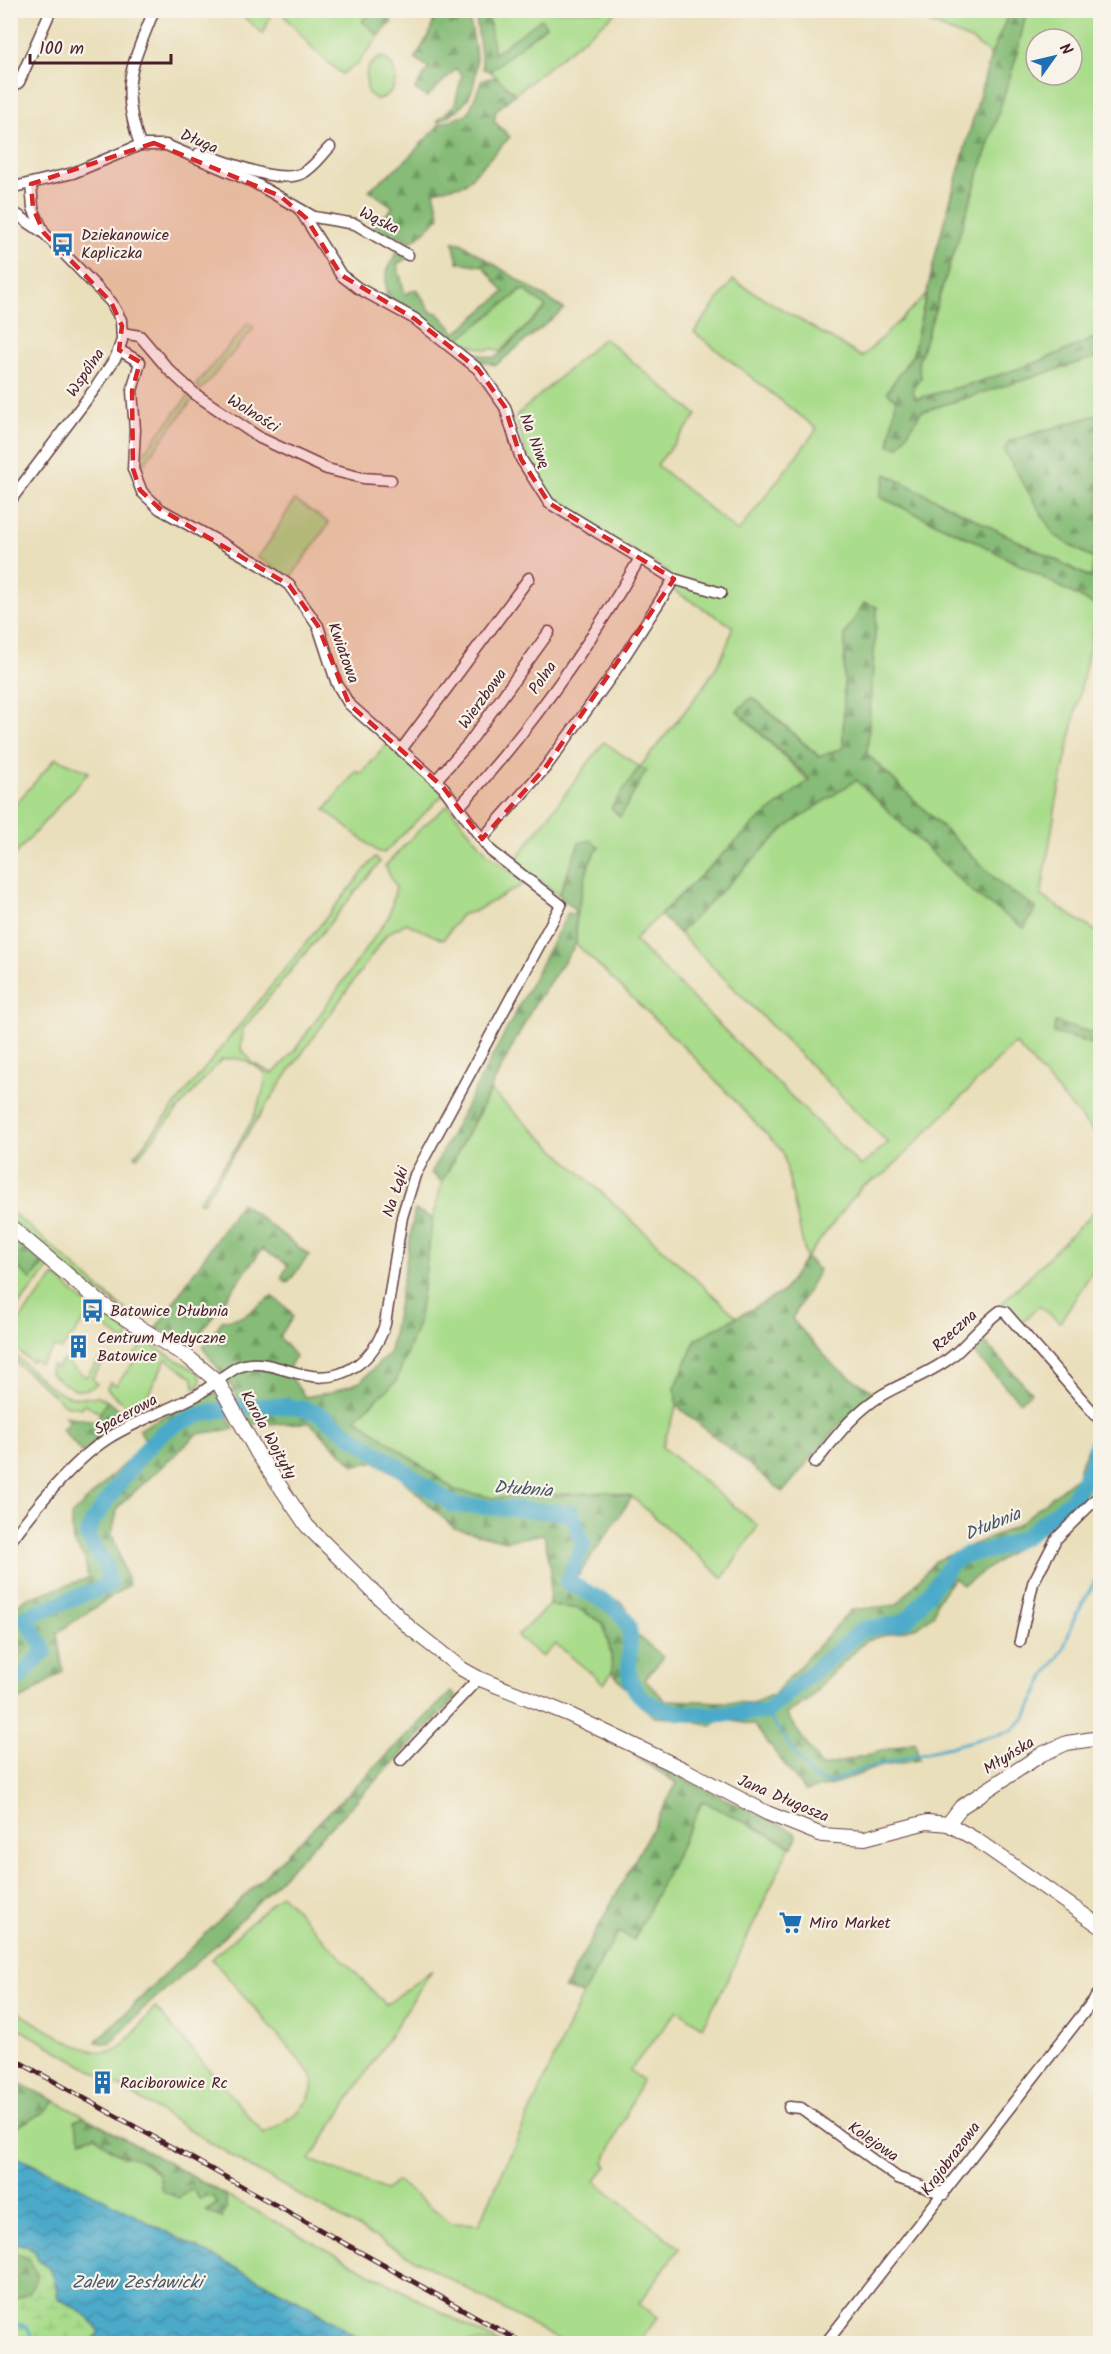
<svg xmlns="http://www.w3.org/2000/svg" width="1111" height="2354" viewBox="0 0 1111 2354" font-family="Kalam,sans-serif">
<defs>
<pattern id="forest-firs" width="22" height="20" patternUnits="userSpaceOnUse" patternTransform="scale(1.5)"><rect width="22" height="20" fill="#86bc77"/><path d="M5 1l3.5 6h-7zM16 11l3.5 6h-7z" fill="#709862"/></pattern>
<pattern id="wetland-marsh" width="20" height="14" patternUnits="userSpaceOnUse" patternTransform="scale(1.5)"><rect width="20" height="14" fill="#a9dc8b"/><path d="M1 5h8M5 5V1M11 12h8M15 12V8" fill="none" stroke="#93bc78"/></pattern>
<pattern id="water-waves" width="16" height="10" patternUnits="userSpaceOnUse" patternTransform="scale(1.5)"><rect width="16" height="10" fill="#4baac9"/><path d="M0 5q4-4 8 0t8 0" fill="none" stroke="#408aa3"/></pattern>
</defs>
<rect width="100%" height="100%" fill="#f7f3e8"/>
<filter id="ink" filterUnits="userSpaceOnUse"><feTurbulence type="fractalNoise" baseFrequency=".0167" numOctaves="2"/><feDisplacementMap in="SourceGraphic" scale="12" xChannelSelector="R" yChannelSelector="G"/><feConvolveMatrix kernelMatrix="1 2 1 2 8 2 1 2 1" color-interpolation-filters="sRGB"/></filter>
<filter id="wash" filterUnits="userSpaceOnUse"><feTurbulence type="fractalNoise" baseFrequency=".008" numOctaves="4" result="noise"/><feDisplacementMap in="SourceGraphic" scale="24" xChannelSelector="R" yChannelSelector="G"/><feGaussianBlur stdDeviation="1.35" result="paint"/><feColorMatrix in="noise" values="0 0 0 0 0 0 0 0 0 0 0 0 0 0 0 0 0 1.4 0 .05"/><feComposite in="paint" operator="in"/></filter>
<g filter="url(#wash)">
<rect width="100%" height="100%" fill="#eadfbb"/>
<g fill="#a9dc8b" stroke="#7a7e5b" stroke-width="1.5" fill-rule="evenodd">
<polygon points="237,11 267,11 270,17 263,34"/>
<polygon points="280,11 373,11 362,21 379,36 358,63 342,74 315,51"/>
<polygon points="488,11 618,11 515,94 490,71 546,26 541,20 493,54"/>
<polygon points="902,11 1010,11 991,55 973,41"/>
<path d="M1023,11H1100V336L1038,362L978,382L915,399L912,390L921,377L918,363L1016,58L1026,13ZM1036,39H1072V75H1036Z"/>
<path d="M382,57C402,66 399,97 376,99L368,93C365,76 363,65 382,57Z"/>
<path d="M733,280L862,357L926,295L913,354L887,392L896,400L890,445L899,446L920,412L1100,356V414L1009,441L1054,535L1094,559L1092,578L886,474L880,497L977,542L1098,607L1056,805L1041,896L1100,934V1035L1055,1023L1054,1033L1100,1045V1041V1139L1015,1043L885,1174L862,1186L806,1258L783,1152L690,1053L576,944V916L589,863L579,843L559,895L514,862L604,742L640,767C667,731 727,669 732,626L663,584L668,571C634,550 555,510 536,478C525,459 522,436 516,416L604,338L697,415L657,465L738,532L817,429L694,332ZM877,607L867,754L1003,886L1036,908L1024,928L977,896L856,780L785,828L679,933L888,1143L861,1166L634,940L754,824L809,781L737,711L753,697L820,757L843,748L845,634Z"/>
<polygon points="523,289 546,307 500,352 492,348 487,350 456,341"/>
<polygon points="248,323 254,328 201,390 196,385"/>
<polygon points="189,395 193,399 138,471 136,463"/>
<path d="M295,500L329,523L290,579L257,557C273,541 281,519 295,500Z"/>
<polygon points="388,743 445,793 384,853 377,851 325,810 356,771 361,774"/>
<polygon points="56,758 89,772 11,859 11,809"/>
<path d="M448,805L487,853L526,883L475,911L461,915L443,940L406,923L387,934L281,1083L202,1203L199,1201C224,1163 262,1120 266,1074C251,1062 240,1055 221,1060L137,1157L135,1155L375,857L380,862L243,1029L241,1049L253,1063L273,1074L295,1050L389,916L396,887L385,866L422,827Z"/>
<polygon points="491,1091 737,1317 696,1339 675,1388 677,1406 662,1447 758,1526 723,1578 632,1497 608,1492 495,1498 455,1490 356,1418 396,1381 418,1323 433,1218 442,1182"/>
<polygon points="1100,1206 1100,1253 1094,1269 1060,1322 1039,1306 1020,1325 1001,1304"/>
<path d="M10,1211C50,1243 86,1278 126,1310L88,1285L11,1220Z"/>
<polygon points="10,1262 31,1279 45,1263 50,1267 11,1315"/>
<polygon points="55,1276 91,1308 90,1310 126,1329 130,1333 125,1342 89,1315 61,1350 55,1347 40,1364 33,1360 31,1362 11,1345 11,1330"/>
<path d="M146,1342L198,1372L201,1380L198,1388H194L193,1378L166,1359L137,1415C129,1403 115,1400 107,1388L110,1382L116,1385L137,1358L134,1355Z"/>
<path d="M10,1351C40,1375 54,1405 98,1396L107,1401L100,1413L83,1404L81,1408L65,1405L11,1358Z"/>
<path d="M63,1360L86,1377L99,1360L103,1363L92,1378L97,1384C79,1398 65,1385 50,1373L51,1365L57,1368Z"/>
<polygon points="549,1605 579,1609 603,1623 611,1653 612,1672 604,1684 556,1644 542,1657 517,1636"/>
<path d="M703,1800L790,1846L725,1985L702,2027L678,2010L630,2070L642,2081L604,2163L607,2166L595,2181L679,2248L639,2304L658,2317L641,2340L645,2343H564L255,2170L117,2085L11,2024V2008C35,2021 90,2063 117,2049C131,2041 144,2019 155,2007L264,2134C286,2120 318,2106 312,2075L212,1959L281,1894L386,2005L432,1970L310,2160L386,2190L397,2181L452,2223L479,2224L583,1994L618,1932L634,1939Z"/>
<polygon points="55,2101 85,2117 74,2121 97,2134 122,2157 134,2156 159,2174 212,2196 217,2204 207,2211 226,2209 226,2195 499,2343 409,2339 413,2343 365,2343 307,2305 19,2158 11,2158 10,2126 15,2128 44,2112"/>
</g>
<g fill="url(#forest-firs)" stroke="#686e51" stroke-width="1.5">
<polygon points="383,11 392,22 379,36 362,21 373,11"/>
<path d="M426,11H467C474,36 483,74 468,98C462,109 449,115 439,122L437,121L455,104L462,75L456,69L427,97L415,89L429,68L415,58L429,35L434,20Z"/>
<polygon points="475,11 488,11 494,54 541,19 546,26 490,71 483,69"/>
<polygon points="1010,11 1026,13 1016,58 918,363 921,377 912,390 916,399 978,382 1038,362 1100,336 1100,356 921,412 899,447 889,445 896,400 887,392 913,354 937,248 991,55"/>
<path d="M497,77L515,94L496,111L494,121L510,137L465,184L434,191L440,217C428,227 424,235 410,242L399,235L392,241L372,229L393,207L369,190L406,160L440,124L468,114L482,80Z"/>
<polygon points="453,242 461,243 564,309 496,365 471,359 462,350 493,358 499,355 546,307 524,289 456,341 447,340 386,296 386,273 398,249 407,258 397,264 405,294 417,289 431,312 438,313 456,333 504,292 483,266 458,262"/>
<polygon points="1100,414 1098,607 977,542 880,497 886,474 1091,578 1094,559 1054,535 1004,451 1009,441"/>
<polygon points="864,603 877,607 867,754 1003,886 1036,908 1024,928 977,896 856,780 785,828 679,933 660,915 754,824 809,780 809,778 737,711 752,697 819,757 843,748 845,634"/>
<polygon points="639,767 647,770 620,817 611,808"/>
<polygon points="590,840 599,847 589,863 576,916 576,944 534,1005 442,1182 431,1173 568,913 576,915 573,908 559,895 579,843"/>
<polygon points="1055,1022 1100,1035 1100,1046 1054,1033"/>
<polygon points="241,1203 309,1255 288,1283 281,1278 288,1265 262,1249 191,1346 156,1328"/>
<polygon points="415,1210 433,1218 418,1323 396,1382 356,1418 455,1490 495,1498 608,1492 632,1497 576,1579 622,1603 631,1615 632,1630 663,1657 645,1680 665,1700 753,1703 774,1694 851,1610 897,1605 935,1561 1016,1526 1079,1475 1079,1467 1100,1425 1100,1470 1084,1499 976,1577 963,1585 954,1578 937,1601 934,1614 918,1627 867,1640 828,1677 809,1700 786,1714 822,1767 915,1742 919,1760 878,1767 832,1785 805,1791 754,1725 722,1719 711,1726 681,1719 655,1717 641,1706 612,1672 611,1653 603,1623 579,1609 549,1605 551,1571 544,1534 505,1541 454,1528 400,1477 376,1462 354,1465 310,1423 251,1424 232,1387 203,1348 222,1321 244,1316 272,1296 290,1311 293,1317 279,1337 295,1356 287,1372 305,1397 328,1393 360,1382 390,1352"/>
<polygon points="10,1233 45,1263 31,1279 11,1262"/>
<polygon points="806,1258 819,1270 792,1319 835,1367 875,1393 838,1426 783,1492 677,1406 675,1388 696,1339 783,1292"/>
<polygon points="978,1335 1031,1392 1020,1402 968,1347"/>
<polygon points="216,1393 234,1429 197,1434 118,1507 112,1534 129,1585 57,1633 63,1671 26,1697 11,1703 11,1660 22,1653 16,1640 11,1639 11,1612 23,1600 88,1578 85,1559 73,1542 71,1516 136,1452 145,1440 139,1429 204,1395"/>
<polygon points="107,1401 125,1414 130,1422 97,1439 82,1453 62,1429 69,1422 65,1416 96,1421"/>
<polygon points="451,1692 457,1697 216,1945 143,2009 110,2044 96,2042"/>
<polygon points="635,1756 793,1831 797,1836 793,1847 703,1801 634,1940 618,1932 583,1994 564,1989 677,1783"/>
<polygon points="10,2079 11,2079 55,2101 44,2112 15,2128 11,2126"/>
<path d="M85,2117L226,2195V2209L222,2218L206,2211L217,2204L212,2196L199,2199L193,2189L179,2198L162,2191L159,2174C137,2149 119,2165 96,2135L81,2140L74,2121Z"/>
<polygon points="11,2252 29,2258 37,2277 30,2293 13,2301 11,2301"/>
</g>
<path fill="url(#wetland-marsh)" stroke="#7a7e5b" stroke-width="1.5" d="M10,2242L25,2245L36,2252L38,2260C54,2269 56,2281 58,2298C71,2306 96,2318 99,2334L89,2343H11V2301L30,2293L37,2276L29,2258L11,2252Z"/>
<path fill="url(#water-waves)" stroke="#4a647a" stroke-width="1.5" d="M11,2158H18L65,2179L307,2305L365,2343H89L99,2334C96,2318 71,2306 58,2298C56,2281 54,2269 38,2260L36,2252L25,2245L11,2242Z"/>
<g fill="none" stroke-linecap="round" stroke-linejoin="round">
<g stroke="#4baac9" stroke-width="3">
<polyline points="766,1712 813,1778 829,1783 863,1769 1011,1731 1026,1717 1046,1674 1063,1650 1073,1621 1100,1572"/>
<polyline points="10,2322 27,2327 35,2344"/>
</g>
<path stroke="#4baac9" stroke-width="16" d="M10,1682L17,1680L45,1651L25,1617L109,1585L105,1564L87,1536L92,1522C112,1495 135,1457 160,1435C194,1406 277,1398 318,1413L454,1505L572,1513L583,1545L567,1582C584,1591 619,1605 627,1623C634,1639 626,1661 630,1678C643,1727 728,1712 766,1712L863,1629L897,1624L909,1618L953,1562L967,1554L993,1550L1025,1537L1072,1499L1092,1464L1100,1431"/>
</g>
</g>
<g filter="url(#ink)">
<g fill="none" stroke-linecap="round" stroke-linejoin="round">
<defs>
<g id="minor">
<polyline points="10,89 19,82 51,10"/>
<path d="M140,145C119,83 132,67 154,10"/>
<path d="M199,153C226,160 277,186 303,173C314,167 322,155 330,147"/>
<polyline points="10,188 73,173 140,145 166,145 253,182 314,217 355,224 408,255"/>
<polyline points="10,210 44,233"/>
<polyline points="300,210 341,275 358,288 415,319 478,369 505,407 521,459 549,503 674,579 721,593"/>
<polyline points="122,333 140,336 169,370 195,394 260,438 327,469 363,478 391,480"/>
<polyline points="10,501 96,387 116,357 122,340 121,320 111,302 44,233 33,208 31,184"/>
<polyline points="401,750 529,578"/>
<polyline points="436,780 469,743 549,632"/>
<path d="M459,807C528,732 589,646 640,558"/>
<polyline points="482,839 545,768 613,674 674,579"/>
<path d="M815,1463C835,1438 854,1412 882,1395C904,1382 929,1374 950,1358C968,1344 982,1324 1000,1311L1005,1312L1100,1420"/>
<path d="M10,1542C34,1509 73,1461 107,1439C135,1421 167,1411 197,1395C211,1387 224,1374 238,1367C275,1352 311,1397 357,1365C371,1355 380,1341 385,1324L402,1217L415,1175L561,905L491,851L443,787L349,704L337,684L318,626L289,585L261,565L160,509L142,492L133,469L135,430L132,391L140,362L119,350"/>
<polyline points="1020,1641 1033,1583 1056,1539 1100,1495"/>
<polyline points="401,1760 479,1678"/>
<polyline points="789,2107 801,2108 898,2178 944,2194"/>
<polyline points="825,2344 1100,1992"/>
</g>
<g id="tertiary">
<polyline points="10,1226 102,1304 189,1358 218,1382 258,1454 307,1526 410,1628 462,1669 480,1679 568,1714 685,1770 767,1813 822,1835 865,1838 927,1822 948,1824 975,1839 1100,1926"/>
<polyline points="948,1824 961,1807 1042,1754 1067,1743 1100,1738"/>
</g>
</defs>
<use href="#minor" stroke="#623c41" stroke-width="13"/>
<use href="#tertiary" stroke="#623c41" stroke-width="16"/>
<use href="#minor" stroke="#fff" stroke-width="10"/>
<use href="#tertiary" stroke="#fff" stroke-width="14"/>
<defs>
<polyline id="rail" points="10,2057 525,2344"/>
</defs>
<use href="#rail" stroke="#4a1f2b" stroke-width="5"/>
<use href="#rail" stroke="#f7f3e8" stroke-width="3" stroke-dasharray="9" stroke-linecap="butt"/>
</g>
</g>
<path fill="#d62828" fill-opacity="0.2" stroke="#d62828" stroke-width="4.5" stroke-dasharray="12 8" stroke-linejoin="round" d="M154,143L280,196L306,218L341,275L415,319L478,369L505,407L521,459L549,503L674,579L545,768L482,839L443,787L349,704L318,626L289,585L160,509L140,490L133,469L132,391L140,362L119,350L122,326L111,302L44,233L33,208L31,184Z"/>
<defs>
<symbol id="bus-bare" viewBox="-9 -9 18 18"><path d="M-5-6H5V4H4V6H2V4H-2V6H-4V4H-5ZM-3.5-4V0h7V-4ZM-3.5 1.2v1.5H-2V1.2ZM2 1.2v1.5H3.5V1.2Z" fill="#1f6fb2" stroke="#f7f3e8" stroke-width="2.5" paint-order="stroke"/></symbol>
<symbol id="building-bare" viewBox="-9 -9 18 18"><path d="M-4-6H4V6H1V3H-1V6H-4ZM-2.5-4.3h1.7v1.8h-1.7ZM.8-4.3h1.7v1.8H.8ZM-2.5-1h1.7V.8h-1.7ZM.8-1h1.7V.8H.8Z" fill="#1f6fb2" stroke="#f7f3e8" stroke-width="2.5" paint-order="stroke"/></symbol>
<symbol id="supermarket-bare" viewBox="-9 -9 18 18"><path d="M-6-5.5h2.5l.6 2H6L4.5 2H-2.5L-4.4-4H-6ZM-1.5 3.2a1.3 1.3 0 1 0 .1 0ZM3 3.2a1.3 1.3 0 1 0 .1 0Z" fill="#1f6fb2" stroke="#f7f3e8" stroke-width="2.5" paint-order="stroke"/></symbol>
</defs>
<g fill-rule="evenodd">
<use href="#bus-bare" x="46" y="228" width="33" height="33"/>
<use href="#bus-bare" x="76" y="1294" width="33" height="33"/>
<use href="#building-bare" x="62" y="1330" width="33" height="33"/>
<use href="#supermarket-bare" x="774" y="1906" width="33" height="33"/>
<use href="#building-bare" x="86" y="2066" width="33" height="33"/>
</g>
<g text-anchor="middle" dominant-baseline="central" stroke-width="4.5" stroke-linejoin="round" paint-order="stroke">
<g font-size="16" fill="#4a1f2b" stroke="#f7f3e8">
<text transform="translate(199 142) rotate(23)">Długa</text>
<text transform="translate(379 221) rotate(26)">Wąska</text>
<text transform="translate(86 373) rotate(-56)">Wspólna</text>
<text transform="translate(253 414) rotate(32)">Wolności</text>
<text transform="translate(534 441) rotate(69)">Na Niwę</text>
<text transform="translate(343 653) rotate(70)">Kwiatowa</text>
<text transform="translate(543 678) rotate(-55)">Polna</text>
<text transform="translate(483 699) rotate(-54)">Wierzbowa</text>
<text transform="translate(396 1192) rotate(-72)">Na Łąki</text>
<text transform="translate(955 1331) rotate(-42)">Rzeczna</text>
<text transform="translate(126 1415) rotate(-28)">Spacerowa</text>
<text transform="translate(268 1435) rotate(61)">Karola Wojtyły</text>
<text transform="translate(1009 1756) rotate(-32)">Młyńska</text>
<text transform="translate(783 1799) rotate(23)">Jana Długosza</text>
<text transform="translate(873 2142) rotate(35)">Kolejowa</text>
<text transform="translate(951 2159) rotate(-53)">Krajobrazowa</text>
</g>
<g font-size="16" fill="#4a1f2b" stroke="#f7f3e8" text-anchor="start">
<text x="81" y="235">Dziekanowice<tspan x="81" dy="18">Kapliczka</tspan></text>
<text x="110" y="1311">Batowice Dłubnia</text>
<text x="97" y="1338">Centrum Medyczne<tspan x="97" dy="18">Batowice</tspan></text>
<text x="809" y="1923">Miro Market</text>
<text x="120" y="2083">Raciborowice Rc</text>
</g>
<g font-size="18" font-style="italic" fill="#4a576a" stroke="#f7f3e8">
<text transform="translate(523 1490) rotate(4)">Dłubnia</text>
<text transform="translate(993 1525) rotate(-22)">Dłubnia</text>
<text x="137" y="2283">Zalew Zesławicki</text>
</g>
</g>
<rect width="1111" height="2354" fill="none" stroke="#f7f3e8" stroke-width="36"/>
<g transform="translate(1054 57) rotate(56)"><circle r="28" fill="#f7f3e8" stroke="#b29e9c" stroke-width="1.5"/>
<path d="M0-4.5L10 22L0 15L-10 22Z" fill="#1f6fb2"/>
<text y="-9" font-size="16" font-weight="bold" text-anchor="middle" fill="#4a1f2b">N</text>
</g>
<path d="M30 54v9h141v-9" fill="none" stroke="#4a1f2b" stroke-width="3"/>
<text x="39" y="54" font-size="18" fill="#4a1f2b" stroke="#f7f3e8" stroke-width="4.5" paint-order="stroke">100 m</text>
</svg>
